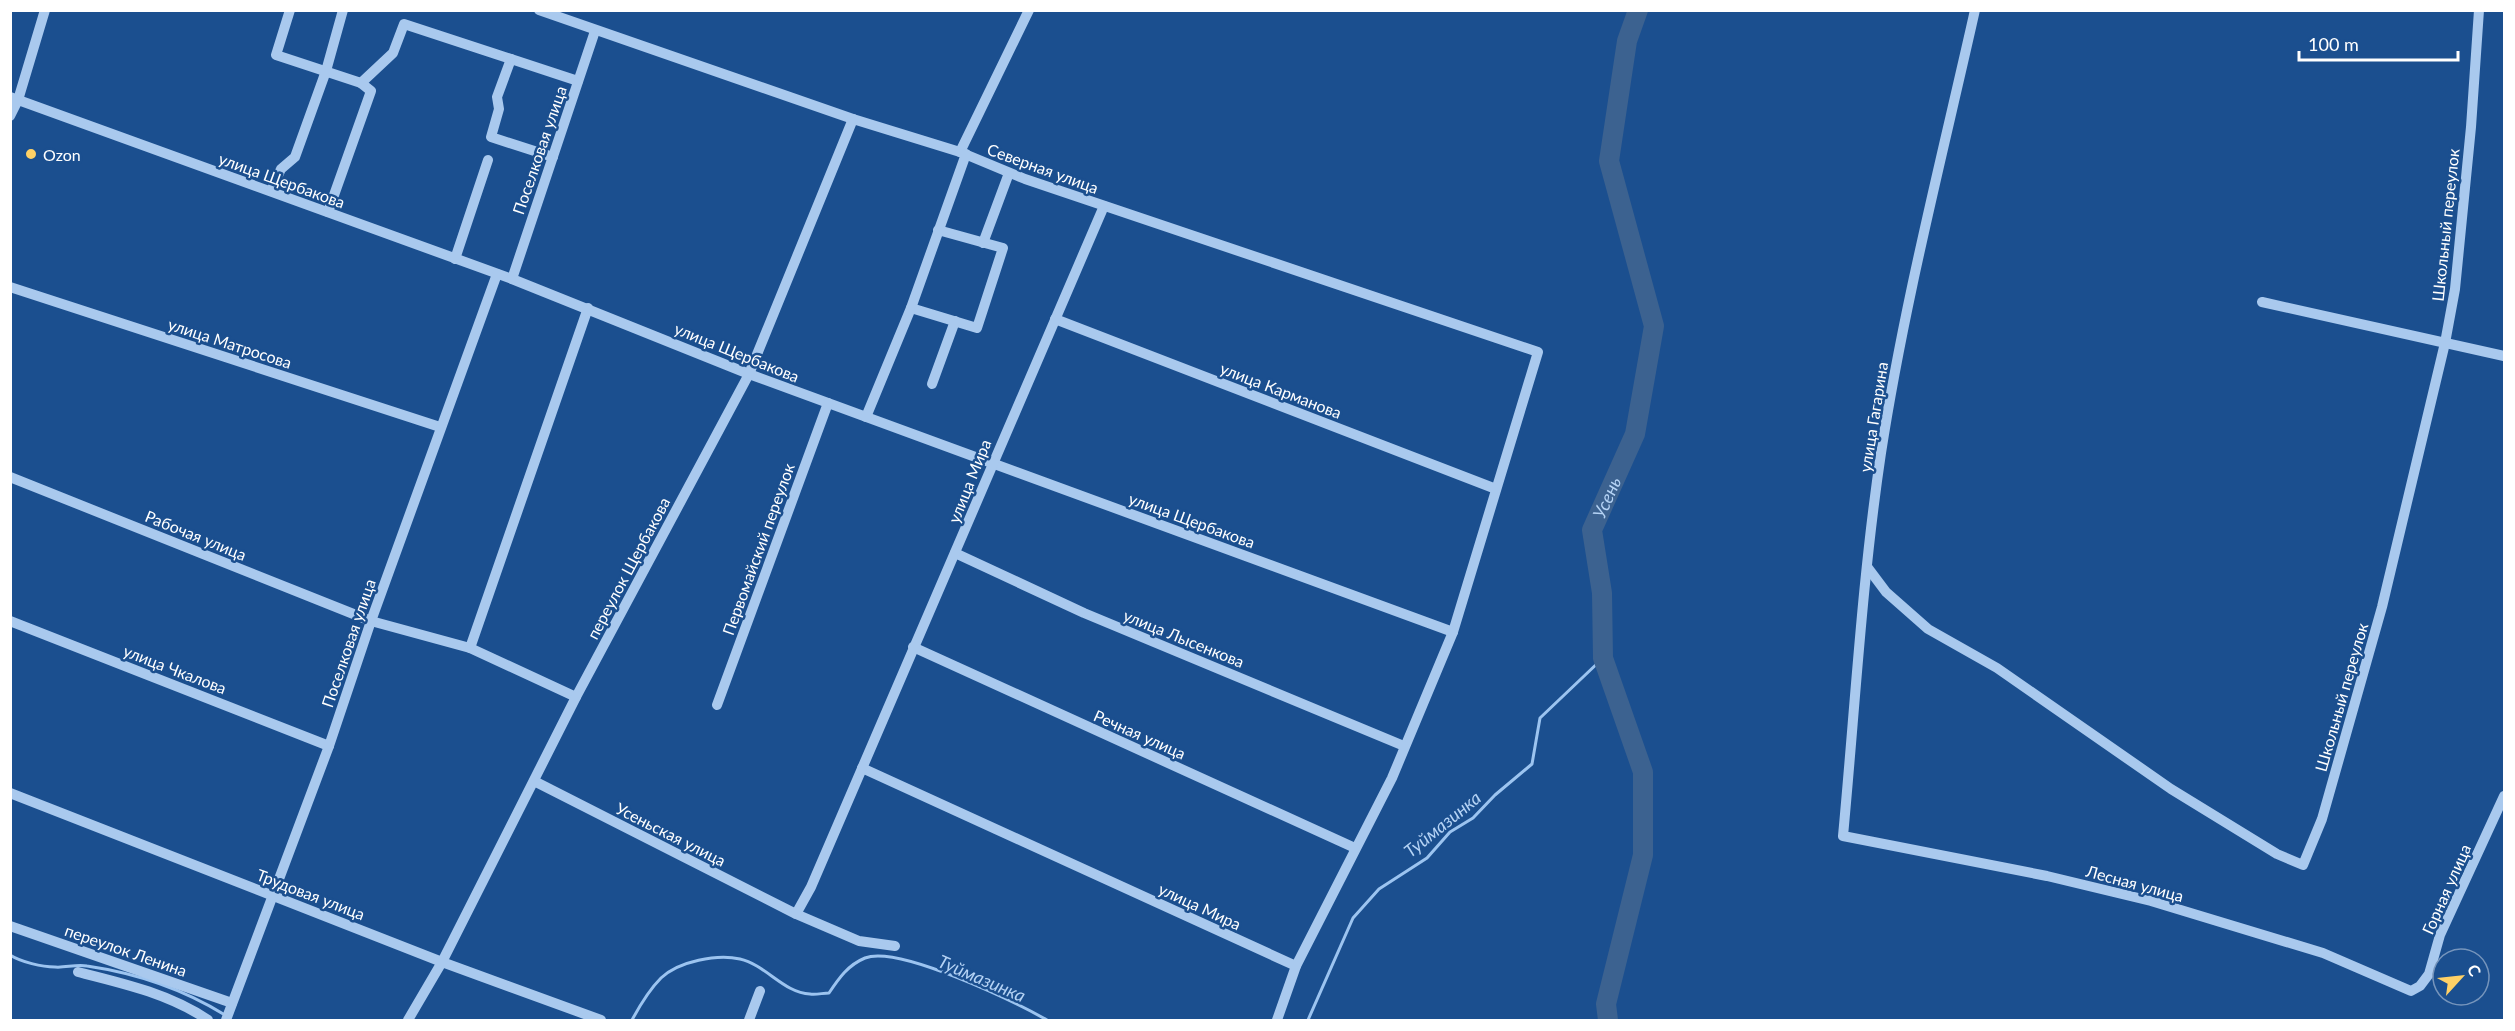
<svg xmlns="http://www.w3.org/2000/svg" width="2515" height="1031" viewBox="0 0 2515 1031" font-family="Lato,sans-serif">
<rect width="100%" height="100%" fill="#1b4f8f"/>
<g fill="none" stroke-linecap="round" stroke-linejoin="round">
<g stroke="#9cc4f0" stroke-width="3">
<path d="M10,955C21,962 42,967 55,967C65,968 76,964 87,966C135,973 183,989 225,1015"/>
<path d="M632,1020C639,1007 650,989 661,978C679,961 717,954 740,959C766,965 784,993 810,994C816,995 823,993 829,993C839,978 848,965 865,958C899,945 1015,1002 1047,1020"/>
<polyline points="1308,1020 1353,918 1379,889 1427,858 1450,832 1473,818 1495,795 1532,764 1540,718 1603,658"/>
</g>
<path stroke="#3c6290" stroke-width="20" id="s1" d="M1608,1020L1606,1004L1643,855V772L1603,658L1602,593L1592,530L1635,434L1654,326L1609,161L1627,41L1638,10"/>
<g stroke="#a9c9ee" stroke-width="10">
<polyline points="290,10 276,55 361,83 393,53 404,24 578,81"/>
<polyline points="539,10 853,119 960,152 1025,179 1538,352 1453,632 1392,778 1296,966 1277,1020"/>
<path d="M1975,10C1942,157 1904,304 1881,453C1862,580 1855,708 1843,836L2047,876L2151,901L2323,953L2411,991L2420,986L2429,974L2440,935L2504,796"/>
<polyline points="511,59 497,97 499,109 491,137 553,157"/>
<polyline points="10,97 512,279 749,374 1453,632"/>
<polyline points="10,116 18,100 45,10"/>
<polyline points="960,152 1029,10"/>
<polyline points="271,191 281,169 295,157 326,71 343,10"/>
<polyline points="328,212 371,91 361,83"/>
<polyline points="983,243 1009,173"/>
<polyline points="455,259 488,160"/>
<polyline points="512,279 595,31"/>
<polyline points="10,287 440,427"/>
<polyline points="2262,302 2504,356"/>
<polyline points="911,308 977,328 1003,248 938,230"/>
<polyline points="1055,319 1496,489"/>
<polyline points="932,384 955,321"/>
<polyline points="866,417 911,308 966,154"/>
<polyline points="10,477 371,621 470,648 576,697"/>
<polyline points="955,553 1084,613 1404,746"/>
<polyline points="1868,568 1886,592 1928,629 1997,668 2171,789 2277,854 2303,865 2322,819 2382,607 2445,343 2455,289 2471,127 2479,10"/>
<polyline points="10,621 329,746"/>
<polyline points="913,647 1355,848"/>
<polyline points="470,648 588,308"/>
<polyline points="717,705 828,403"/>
<polyline points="862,768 1296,966"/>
<polyline points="534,781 796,914 859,941 895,946"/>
<polyline points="10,793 442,962 601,1020"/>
<polyline points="796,914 811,887 1104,206"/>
<polyline points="10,926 232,1003"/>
<path d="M78,972C122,983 170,994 208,1020"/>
<polyline points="226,1020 329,746 371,621 497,274"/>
<polyline points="408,1020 442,962 576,697 749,374 853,119"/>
<polyline points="749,1020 760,991"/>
</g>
</g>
<circle fill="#ffd166" stroke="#1b4f8f" stroke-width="2" cx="31" cy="154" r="6"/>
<g text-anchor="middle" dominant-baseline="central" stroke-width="5" stroke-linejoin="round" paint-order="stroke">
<g font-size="16" fill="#fff" stroke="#1b4f8f">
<text transform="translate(539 150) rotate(-71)">Поселковая улица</text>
<text transform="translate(1043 168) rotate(20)">Северная улица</text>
<text transform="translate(282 180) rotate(20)">улица Щербакова</text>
<text transform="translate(2445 225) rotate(-84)">Школьный переулок</text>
<text transform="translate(230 343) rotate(18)">улица Матросова</text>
<text transform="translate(737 352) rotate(22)">улица Щербакова</text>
<text transform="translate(1281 390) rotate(21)">улица Карманова</text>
<text transform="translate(1873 417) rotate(-81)">улица Гагарина</text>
<text transform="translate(969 481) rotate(-68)">улица Мира</text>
<text transform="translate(1192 520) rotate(20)">улица Щербакова</text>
<text transform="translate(196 535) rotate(22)">Рабочая улица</text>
<text transform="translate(758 549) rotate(-70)">Первомайский переулок</text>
<text transform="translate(628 568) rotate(-62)">переулок Щербакова</text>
<text transform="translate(1184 638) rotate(22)">улица Лысенкова</text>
<text transform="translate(348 643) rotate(-71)">Поселковая улица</text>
<text transform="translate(175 669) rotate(21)">улица Чкалова</text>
<text transform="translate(2341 697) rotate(-74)">Школьный переулок</text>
<text transform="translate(1140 734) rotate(24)">Речная улица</text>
<text transform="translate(671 834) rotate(27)">Усеньская улица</text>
<text transform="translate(2135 883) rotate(15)">Лесная улица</text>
<text transform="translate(2446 889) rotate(-66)">Горная улица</text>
<text transform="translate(311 894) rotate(21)">Трудовая улица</text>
<text transform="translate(1200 906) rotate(25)">улица Мира</text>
<text transform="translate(126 950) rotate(19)">переулок Ленина</text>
</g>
<g font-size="16" fill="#fff" stroke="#1b4f8f" text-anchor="start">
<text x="43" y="154">Ozon</text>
</g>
<g font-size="18" font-style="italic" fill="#b5d3f5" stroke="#1b4f8f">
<text stroke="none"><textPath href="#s1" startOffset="538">Усень</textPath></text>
<text transform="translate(1442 824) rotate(-39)">Туймазинка</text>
<text transform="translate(982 978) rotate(23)">Туймазинка</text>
</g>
</g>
<rect width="2515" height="1031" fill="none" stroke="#ffffff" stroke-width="24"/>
<g transform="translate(2461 977) rotate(63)"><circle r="28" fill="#1b4f8f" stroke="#7695bc" stroke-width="1.5"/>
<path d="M0-4.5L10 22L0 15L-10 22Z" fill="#ffd166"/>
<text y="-9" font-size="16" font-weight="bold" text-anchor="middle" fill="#ffffff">С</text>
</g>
<path d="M2299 51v9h159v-9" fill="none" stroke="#ffffff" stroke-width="3"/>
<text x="2308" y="51" font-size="18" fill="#ffffff" stroke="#1b4f8f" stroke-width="4.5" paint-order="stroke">100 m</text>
</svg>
